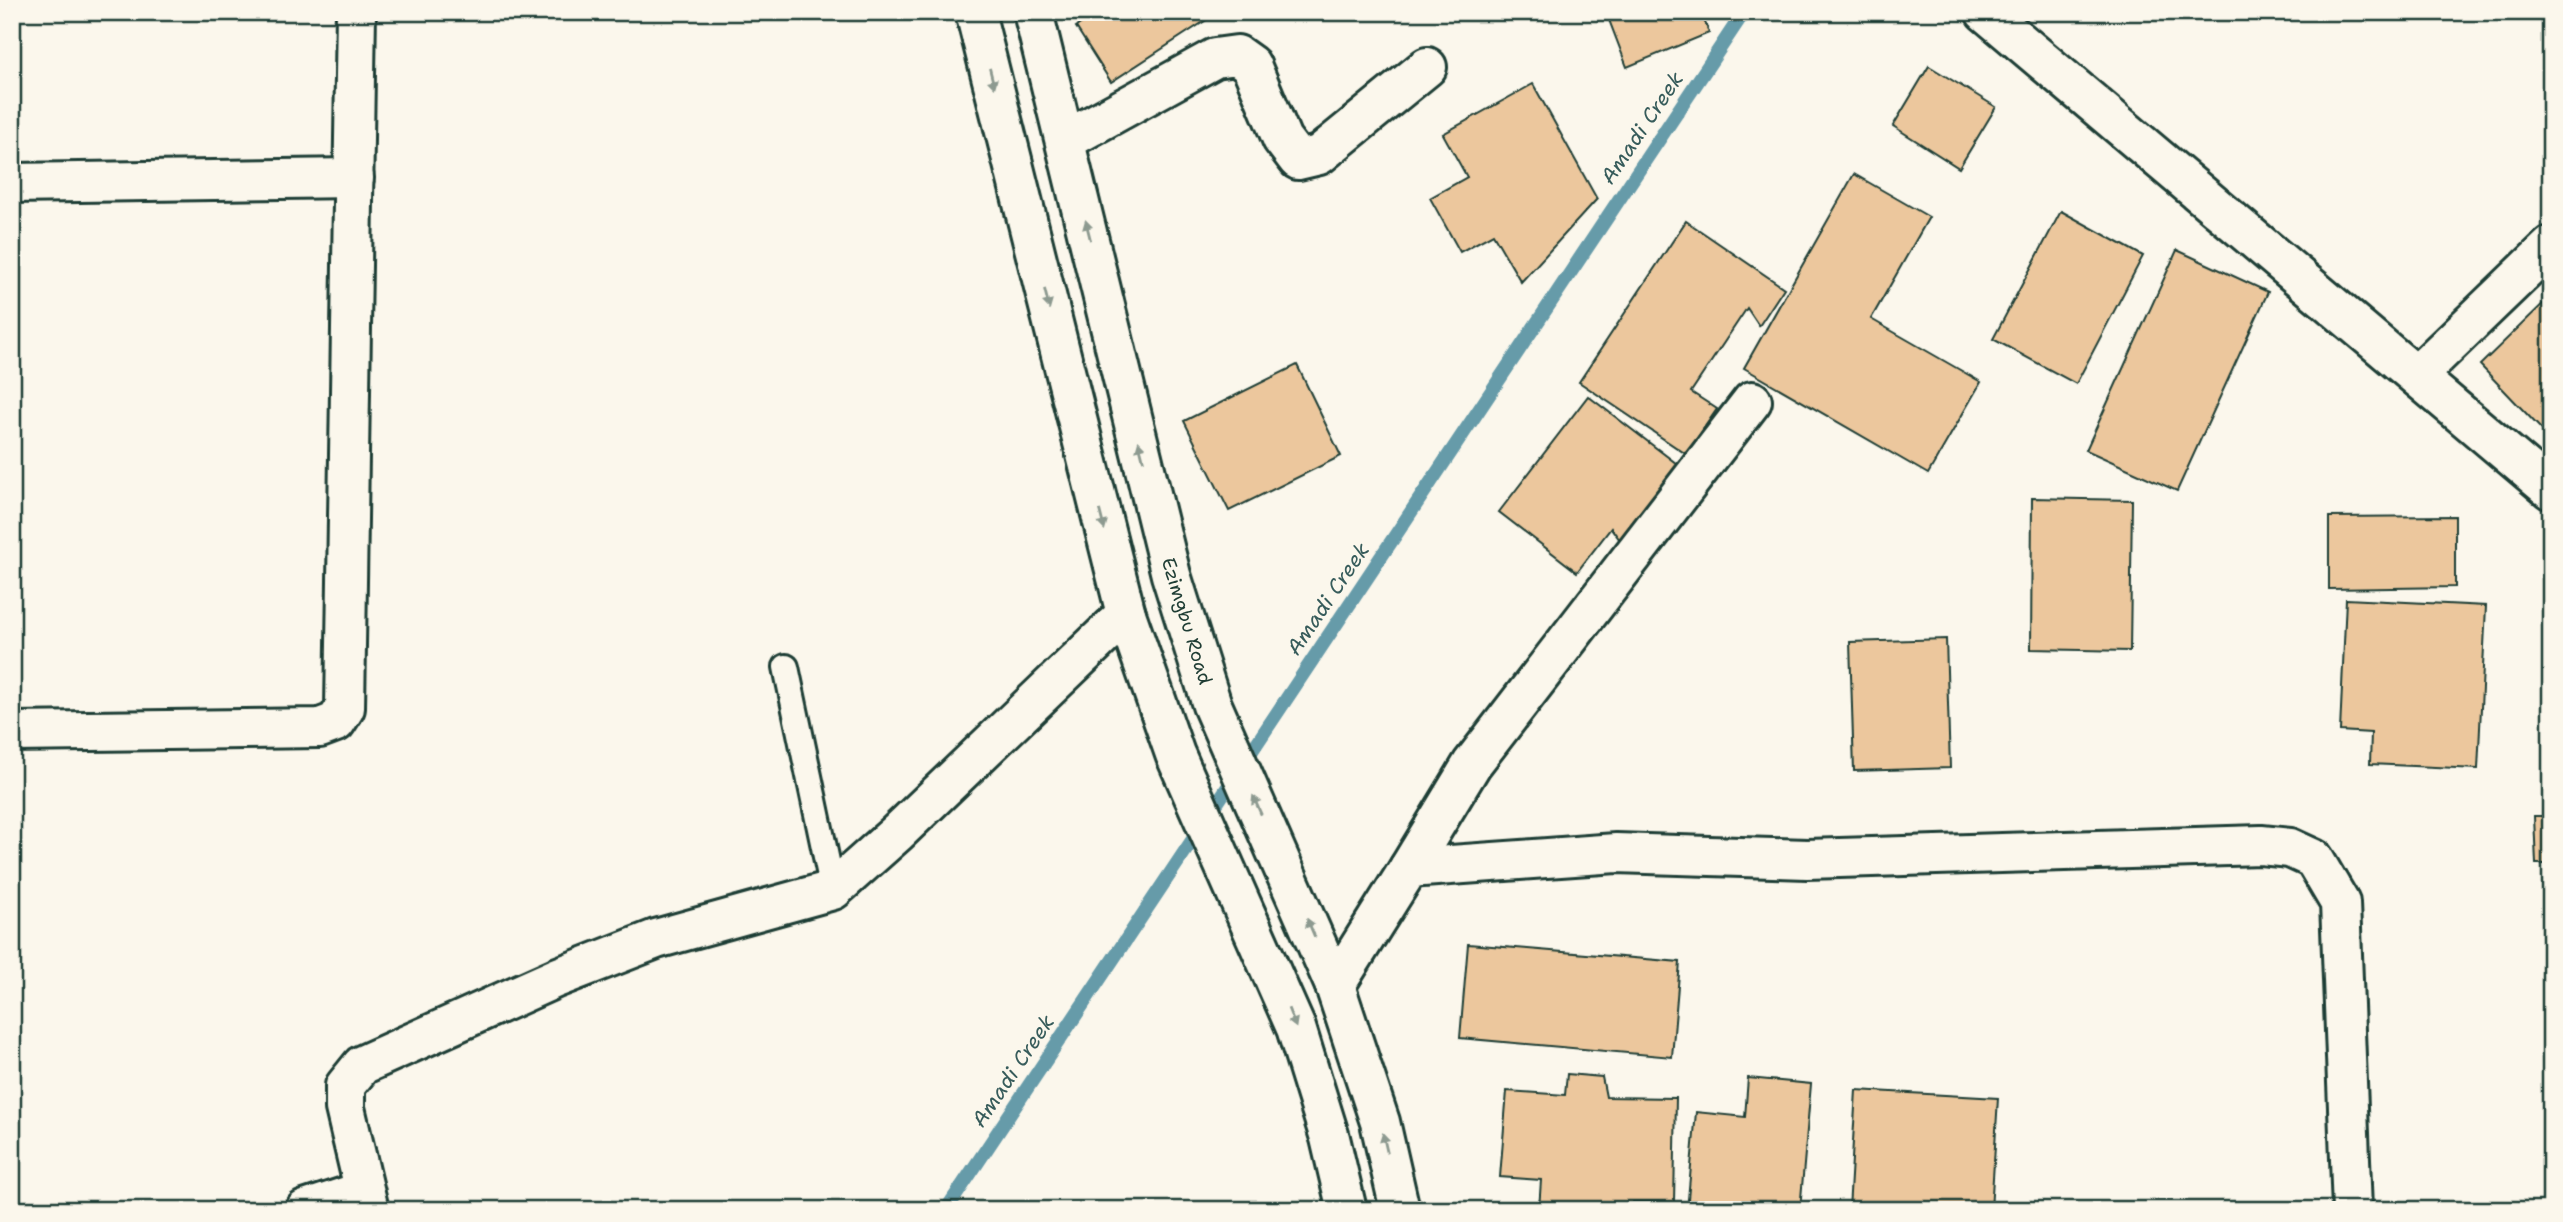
<svg xmlns="http://www.w3.org/2000/svg" width="2563" height="1222" viewBox="0 0 2563 1222" font-family="'Shantell Sans',sans-serif">
<rect width="100%" height="100%" fill="#fbf7ec"/>
<filter id="ink" filterUnits="userSpaceOnUse"><feTurbulence type="fractalNoise" baseFrequency=".0143" numOctaves="2"/><feDisplacementMap in="SourceGraphic" scale="14" xChannelSelector="R" yChannelSelector="G"/><feConvolveMatrix kernelMatrix="1 2 1 2 8 2 1 2 1" color-interpolation-filters="sRGB"/></filter>
<g filter="url(#ink)">
<g fill="none" stroke-linecap="round" stroke-linejoin="round">
<polyline stroke="#669ba9" stroke-width="14" points="946,1210 1744,12"/>
</g>
<g fill="#ecc79d" stroke="#1f3d34" stroke-width="2">
<polygon points="1098,12 1204,12 1208,19 1111,82 1076,27"/>
<polygon points="1606,12 1701,12 1709,33 1627,67"/>
<polygon points="1929,66 1996,107 1959,168 1893,126"/>
<polygon points="1533,84 1597,199 1521,282 1493,234 1460,252 1430,198 1467,177 1443,134"/>
<polygon points="1854,174 1929,217 1871,319 1981,382 1928,474 1744,368"/>
<polygon points="2061,211 2143,256 2076,384 1993,339"/>
<polygon points="1686,221 1784,288 1759,326 1747,308 1691,392 1717,409 1686,454 1579,382"/>
<polygon points="2177,250 2268,292 2177,491 2086,450"/>
<polygon points="2551,296 2551,421 2542,430 2480,365"/>
<polygon points="1297,365 1341,456 1229,511 1184,421"/>
<polygon points="1588,396 1681,467 1623,544 1611,528 1577,572 1499,512"/>
<polygon points="2032,498 2132,500 2130,651 2031,649"/>
<polygon points="2455,516 2455,587 2329,589 2329,517"/>
<polygon points="2346,599 2486,606 2478,769 2370,764 2371,733 2340,731"/>
<polygon points="1946,639 1950,768 1854,771 1850,642"/>
<polygon points="2534,816 2551,816 2551,864 2536,864"/>
<polygon points="1468,944 1680,962 1672,1057 1460,1038"/>
<polygon points="1567,1074 1602,1077 1606,1097 1676,1098 1674,1202 1633,1202 1631,1210 1539,1210 1541,1180 1500,1177 1507,1091 1565,1095"/>
<polygon points="1748,1078 1811,1084 1800,1210 1687,1210 1696,1112 1745,1117"/>
<polygon points="1856,1090 1998,1098 1991,1210 1849,1210"/>
</g>
<g fill="none" stroke-linecap="round" stroke-linejoin="round">
<defs>
<polyline id="service" points="786,667 833,890"/>
<g id="minor">
<polyline points="1985,12 2551,490"/>
<polyline points="1066,140 1215,58 1237,55 1251,65 1282,139 1298,160 1319,155 1427,67"/>
<polyline points="12,183 354,178"/>
<polyline points="2417,375 2551,246"/>
<polyline points="12,732 320,728 336,722 345,708 356,12"/>
<polyline points="1409,868 1472,764 1752,401"/>
<polyline points="1335,986 1409,868 1616,853 1807,859 2261,845 2290,848 2314,859 2340,903 2352,1210"/>
<polyline points="305,1210 363,1191"/>
<polyline points="369,1210 345,1108 345,1086 362,1065 556,978 656,939 833,890 897,833 1126,614"/>
</g>
<g id="secondary">
<polyline points="975,12 1126,614 1175,754 1296,1028 1330,1138 1347,1210"/>
<polyline points="1033,12 1171,575 1212,705 1335,986 1380,1122 1400,1210"/>
</g>
</defs>
<use href="#service" stroke="#1f3d34" stroke-width="30"/>
<use href="#minor" stroke="#1f3d34" stroke-width="44"/>
<use href="#secondary" stroke="#1f3d34" stroke-width="44"/>
<use href="#service" stroke="#fbf7ec" stroke-width="24"/>
<use href="#minor" stroke="#fbf7ec" stroke-width="38"/>
<use href="#secondary" stroke="#fbf7ec" stroke-width="38"/>
</g>
<defs><path id="oneway-solid" d="M-6-.8H1V-3.2L6.5 0L1 3.2V.8H-6Z" transform="scale(1.75)"/></defs>
<g fill="#8d9a90">
<use href="#oneway-solid" transform="translate(992 78) rotate(76)"/>
<use href="#oneway-solid" transform="translate(1088 230) rotate(-104)"/>
<use href="#oneway-solid" transform="translate(1047 299) rotate(76)"/>
<use href="#oneway-solid" transform="translate(1141 451) rotate(-104)"/>
<use href="#oneway-solid" transform="translate(1102 520) rotate(76)"/>
<use href="#oneway-solid" transform="translate(1257 805) rotate(-114)"/>
<use href="#oneway-solid" transform="translate(1311 928) rotate(-113)"/>
<use href="#oneway-solid" transform="translate(1292 1018) rotate(68)"/>
<use href="#oneway-solid" transform="translate(1385 1143) rotate(-103)"/>
</g>
</g>
<g text-anchor="middle" dominant-baseline="central" stroke-width="5" stroke-linejoin="round" paint-order="stroke">
<g font-size="19" fill="#1f3d34" stroke="#fbf7ec">
<text transform="translate(1187 621) rotate(73)">Ezimgbu Road</text>
</g>
<g font-size="21" font-style="italic" fill="#375c5b" stroke="#fbf7ec">
<text transform="translate(1642 128) rotate(-56)">Amadi Creek</text>
<text transform="translate(1328 599) rotate(-56)">Amadi Creek</text>
<text transform="translate(1013 1071) rotate(-56)">Amadi Creek</text>
</g>
</g>
<rect width="2563" height="1222" fill="none" stroke="#fbf7ec" stroke-width="42"/>
<rect x="21" y="21" width="2521" height="1180" fill="none" stroke="#1f3d34" stroke-width="2.5" filter="url(#ink)"/>
</svg>
